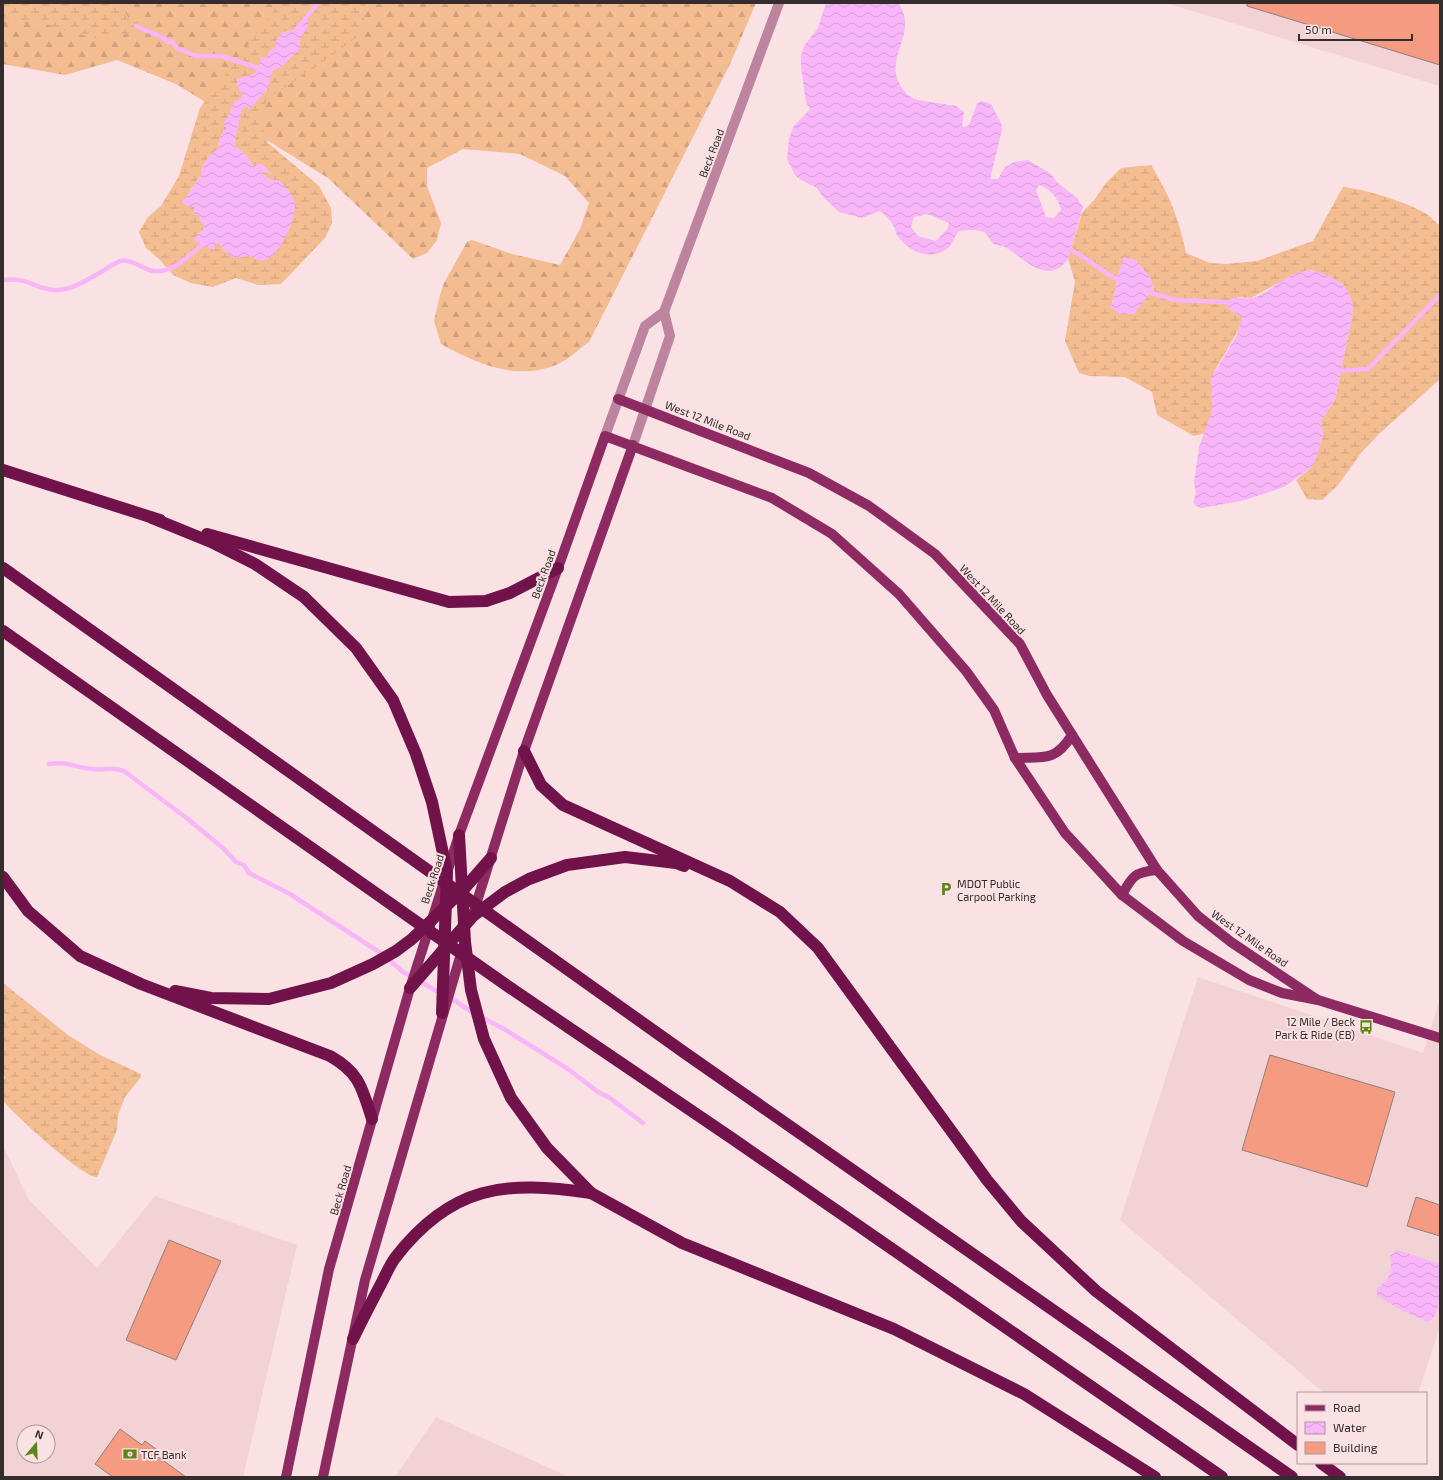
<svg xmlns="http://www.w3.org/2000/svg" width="1443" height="1480" viewBox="0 0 1443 1480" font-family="'Exo 2',sans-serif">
<defs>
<pattern id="forest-firs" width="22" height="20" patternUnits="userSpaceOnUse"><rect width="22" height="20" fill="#f3bc91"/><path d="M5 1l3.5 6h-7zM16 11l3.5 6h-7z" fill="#d1a27d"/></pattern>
<pattern id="wetland-marsh" width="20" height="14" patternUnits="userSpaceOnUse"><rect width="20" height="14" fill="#f3bc91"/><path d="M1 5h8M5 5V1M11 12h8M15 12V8" fill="none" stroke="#d1a27d"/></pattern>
<pattern id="water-waves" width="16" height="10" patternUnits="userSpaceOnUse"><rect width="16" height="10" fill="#f8b6f8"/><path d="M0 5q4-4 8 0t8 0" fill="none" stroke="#d59dd5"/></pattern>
</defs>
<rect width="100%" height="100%" fill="#fae1e3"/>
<g fill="#f2d2d4" fill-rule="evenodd">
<polygon points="1166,3 1440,3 1440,86"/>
<polygon points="1198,977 1423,1053 1440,999 1440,1327 1418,1393 1324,1393 1120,1220"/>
<path d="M3,1146L29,1200L97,1268L155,1196L297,1245L243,1477H3ZM24,1432H48V1456H24Z"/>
<polygon points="436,1417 569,1477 395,1477"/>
</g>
<path fill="url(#forest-firs)" d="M3,3H756L730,64L589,342C579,349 568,360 556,365C517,381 477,364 441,344L434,321L440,295L444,283L467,242L472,240L512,254L560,265L580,229L589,203L565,176L520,154L463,149L427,168V186L441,223L437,240L427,253L413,259L328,178L176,84L117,60L65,75L3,64Z"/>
<g fill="url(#wetland-marsh)" fill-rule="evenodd">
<polygon points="3,3 120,3 128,17 140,25 136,32 101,39 73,33 36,21 16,22 3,17"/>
<path d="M280,3H366L363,29L356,38L300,78L267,98L260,121L268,143L319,186L331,208L332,223L325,238L281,284L258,285L236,278L213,287L191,283L173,275L159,259L146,248L139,232L148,217L161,206L179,176L200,108ZM308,19L309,23L300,39V49L280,68L273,70L267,90L250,109L246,107L242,109L234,143L235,147C245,151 248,158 254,167L260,163L272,174L263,172L262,174L272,181L276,180L256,257L224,251L220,244H216L198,234L203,230L205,224L199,215L192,214L195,210L194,207H189L182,201L185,199L198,179L201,177C200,166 210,153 220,149L218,144L227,129L226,122L233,103L243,97L237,79L254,74L260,64L261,57H268L276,47L278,38L282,32L296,30Z"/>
<path d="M1151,165C1169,195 1179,218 1186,253L1210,263L1226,264L1257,261L1313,241L1343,187C1368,190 1407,202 1428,215C1433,219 1435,223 1440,225V379L1380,433L1361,453L1338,485L1322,500L1307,499L1296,480L1311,468L1323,436L1321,421L1335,400L1353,312L1343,284L1312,270L1282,281L1251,298L1238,297L1229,309L1242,317L1241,325L1214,372L1212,411L1205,433L1194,436L1157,415L1152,392L1125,377L1089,376L1079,373L1065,341L1075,282L1068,259L1082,213L1095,199L1106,183L1121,168ZM1119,271L1149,276L1154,288L1140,305L1111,308Z"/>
<path d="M3,983L68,1035L100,1055L141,1074V1077L125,1097L118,1115L117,1130L97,1177C84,1179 13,1113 3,1101V1082L5,1078L3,1073Z"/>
</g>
<g fill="url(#water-waves)" fill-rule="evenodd">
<path d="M826,3H899C901,8 905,15 905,20C907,43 888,59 899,83C903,91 909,97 917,100L956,106L964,112L962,125L964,127L969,125L977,104L981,101L991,104L1001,123L1002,130L990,179H998L1005,167L1014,162L1028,160L1051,174L1058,183L1077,198L1083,207L1068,259C1048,287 1025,259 1005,247C1002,245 997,246 994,244C990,241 988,235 984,232C976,229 967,230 959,231C954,236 953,244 947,249C930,261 908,252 897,235C895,233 896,230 894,227C891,221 885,215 880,211L862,218L839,212L823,197L817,188L801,180L795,175L787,159L789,139L793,127L810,109L806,102L801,68V56L804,46L818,28ZM1039,185C1050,189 1058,197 1061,210L1054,218L1046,217L1036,190ZM927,214L949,223L948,228L936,241L918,236L911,227L914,217Z"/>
<path d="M306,17L308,19V27L300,39V49L280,68L273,70L267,90L250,109L246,107L242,109L234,143L235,147C245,151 248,158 254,166L260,163L272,174L263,172L262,174C268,180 273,179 280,181C287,188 293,194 295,204C296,217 284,246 273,255C269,259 265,260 259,261L251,256L234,258L224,251L220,244H216L215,250L200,245L194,239L203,230L205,224L200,221L199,215L192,214L195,210L194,207H189L181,201L185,199L198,179L201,177C200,168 210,151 220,149L218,144L223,130L227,129L223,124L230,113L233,103L243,96L238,88L237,79L254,74L260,64L261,57H268L269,51L276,47V41L282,32L296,30L302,24Z"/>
<polygon points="1124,257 1136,260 1149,276 1154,288 1134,314 1120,314 1111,308 1119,271"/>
<path d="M1308,270C1332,274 1354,285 1353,312L1335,400L1321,421L1323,436L1315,462L1311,468L1284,487L1242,501L1201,508L1196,506L1193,502L1196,493L1194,482L1199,447L1212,411L1211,378L1237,335L1242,317L1229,309L1226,302C1234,294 1243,300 1252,298C1265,295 1278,282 1290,276C1295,273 1302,272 1308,270Z"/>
<path d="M1397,1250L1440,1264C1440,1277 1443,1322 1426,1321L1399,1309L1377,1295V1288C1390,1280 1393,1271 1390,1256Z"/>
</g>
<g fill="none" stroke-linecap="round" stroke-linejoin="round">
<g stroke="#f8b6f8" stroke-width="4.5">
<polyline points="136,26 162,37 167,42 172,41 177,48 196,56 221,56 262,69"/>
<polyline points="297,29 318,3"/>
<path d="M1071,250C1089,259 1103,273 1121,281"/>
<path d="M3,280C28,277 33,288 54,290C74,292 102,270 120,261C131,259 139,266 149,270C172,277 190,253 206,242"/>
<polyline points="1145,291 1175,300 1226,302"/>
<polyline points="1341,371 1368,369 1440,295"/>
<path d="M49,764C69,761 75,768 93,769C105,771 111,766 124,771L189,820L223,848L236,862L244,865L249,873L290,894L385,956L403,972L442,994"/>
<polyline points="449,997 475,1014"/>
<polyline points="481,1017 504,1029 568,1069 598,1092 610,1098 643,1123"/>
</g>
</g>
<g fill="#f49b82" stroke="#927e78">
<polygon points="1247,3 1440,3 1440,65 1247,6"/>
<polygon points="1270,1055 1395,1092 1367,1187 1242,1150"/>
<polygon points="1416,1197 1440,1205 1440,1236 1407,1226"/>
<polygon points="169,1240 221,1261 176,1360 126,1340"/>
<polygon points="120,1429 142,1445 145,1441 160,1452 157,1456 186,1477 113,1477 95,1464"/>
</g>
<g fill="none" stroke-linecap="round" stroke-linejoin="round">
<g stroke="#bd849f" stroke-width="10">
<polyline points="605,436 645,326 664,312 779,3"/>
<polyline points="633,445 670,336 664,312"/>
</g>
<g stroke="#8e2a62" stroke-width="10">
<polyline points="618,399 809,473 869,506 935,554 1020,644 1047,695 1157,870 1198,916 1231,942 1316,999"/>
<path d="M1015,758C1044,757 1055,762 1072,735"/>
<path d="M1122,895C1132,876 1135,872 1157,870"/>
<polyline points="474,911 524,751 633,445"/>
<polyline points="286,1477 329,1269 410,988 459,835 558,568 605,436 772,498 832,534 899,594 966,671 994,710 1015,758 1065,833 1122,895 1183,941 1249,980 1282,993 1318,1000 1440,1038"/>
<polyline points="323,1477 365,1280 463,947"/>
</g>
<g stroke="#71124b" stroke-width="12">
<polyline points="3,470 160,520"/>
<polyline points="152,518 211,542 255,564 304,597 356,648 393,700 416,754 432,802 447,872 442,1013"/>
<polyline points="207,534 449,602 486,601 510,593 558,568"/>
<polyline points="3,568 685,1053 1292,1477"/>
<polyline points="3,631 509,987 733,1139 1222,1477"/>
<polyline points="524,751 541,785 563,805 730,881 780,912 818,948 987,1180 1021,1221 1096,1291 1298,1445"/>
<polyline points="459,835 465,942 471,990 484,1039 511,1098 547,1148 591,1193 682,1243 894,1329 1024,1394 1155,1477"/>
<path d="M3,877L28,911L80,956L141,984L330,1056C360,1073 362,1088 372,1119"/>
<polyline points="410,988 473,916 505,892 529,879 567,865 625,857 676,863 684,866"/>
<polyline points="175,991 211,998 269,999 331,983 373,964 396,951 412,939 463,890 491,858"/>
<path d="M353,1339C362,1320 372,1301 382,1282C386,1274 390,1265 395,1258C451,1185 506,1180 591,1193"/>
<polyline points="1321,1463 1340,1477"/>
</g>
</g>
<defs>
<symbol id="parking-bare" viewBox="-9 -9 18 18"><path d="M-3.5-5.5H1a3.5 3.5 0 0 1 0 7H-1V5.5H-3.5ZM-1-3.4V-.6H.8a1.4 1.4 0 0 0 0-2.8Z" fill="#5b8716" stroke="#fae1e3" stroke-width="2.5" paint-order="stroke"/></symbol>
<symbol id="bus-bare" viewBox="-9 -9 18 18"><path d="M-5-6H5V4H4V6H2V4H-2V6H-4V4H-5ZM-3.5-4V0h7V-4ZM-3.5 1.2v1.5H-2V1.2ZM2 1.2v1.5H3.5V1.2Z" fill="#5b8716" stroke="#fae1e3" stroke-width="2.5" paint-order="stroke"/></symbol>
<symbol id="bank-bare" viewBox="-9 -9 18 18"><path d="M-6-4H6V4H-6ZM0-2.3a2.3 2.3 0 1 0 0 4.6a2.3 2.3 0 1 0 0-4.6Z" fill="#5b8716" stroke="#fae1e3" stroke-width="2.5" paint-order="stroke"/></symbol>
</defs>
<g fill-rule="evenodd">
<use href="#parking-bare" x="936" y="879" width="20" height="20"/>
<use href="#bus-bare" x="1356" y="1017" width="20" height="20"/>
<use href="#bank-bare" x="120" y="1444" width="20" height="20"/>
</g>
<g text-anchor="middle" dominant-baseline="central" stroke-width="4" stroke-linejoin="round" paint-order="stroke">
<g font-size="11" fill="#352c2d" stroke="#fae1e3">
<text transform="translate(711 153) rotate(-69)">Beck Road</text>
<text transform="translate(708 420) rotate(21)">West 12 Mile Road</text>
<text transform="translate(543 574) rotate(-70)">Beck Road</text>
<text transform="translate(993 599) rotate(47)">West 12 Mile Road</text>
<text transform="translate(432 879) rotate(-72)">Beck Road</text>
<text transform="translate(1250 938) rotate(35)">West 12 Mile Road</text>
<text transform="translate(340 1190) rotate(-74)">Beck Road</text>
</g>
<g font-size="11" fill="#352c2d" stroke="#fae1e3" text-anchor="start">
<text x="957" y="883">MDOT Public<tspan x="957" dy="13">Carpool Parking</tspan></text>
<text x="1355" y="1021" text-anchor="end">12 Mile / Beck<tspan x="1355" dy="13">Park &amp; Ride (EB)</tspan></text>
<text x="141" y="1454">TCF Bank</text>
</g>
</g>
<rect width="1443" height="1480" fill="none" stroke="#352c2d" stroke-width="8"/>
<rect x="1297" y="1392" width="130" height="72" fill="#fae1e3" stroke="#ab999a"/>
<rect x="1305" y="1405" width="20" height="6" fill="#8e2a62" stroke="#ab999a"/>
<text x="1333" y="1412" font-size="12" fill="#352c2d">Road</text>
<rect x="1305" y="1422" width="20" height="12" fill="url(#water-waves)" stroke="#ab999a"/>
<text x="1333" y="1432" font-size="12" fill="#352c2d">Water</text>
<rect x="1305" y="1442" width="20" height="12" fill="#f49b82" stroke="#ab999a"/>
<text x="1333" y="1452" font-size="12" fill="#352c2d">Building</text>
<g transform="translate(36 1444) rotate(19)"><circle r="19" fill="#fae1e3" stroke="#ab999a"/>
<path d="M0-3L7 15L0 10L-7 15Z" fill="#5b8716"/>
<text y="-6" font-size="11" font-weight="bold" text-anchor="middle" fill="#352c2d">N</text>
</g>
<path d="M1299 34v6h113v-6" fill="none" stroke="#352c2d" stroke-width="2"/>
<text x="1305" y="34" font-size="12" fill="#352c2d" stroke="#fae1e3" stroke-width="3" paint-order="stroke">50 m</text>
</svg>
